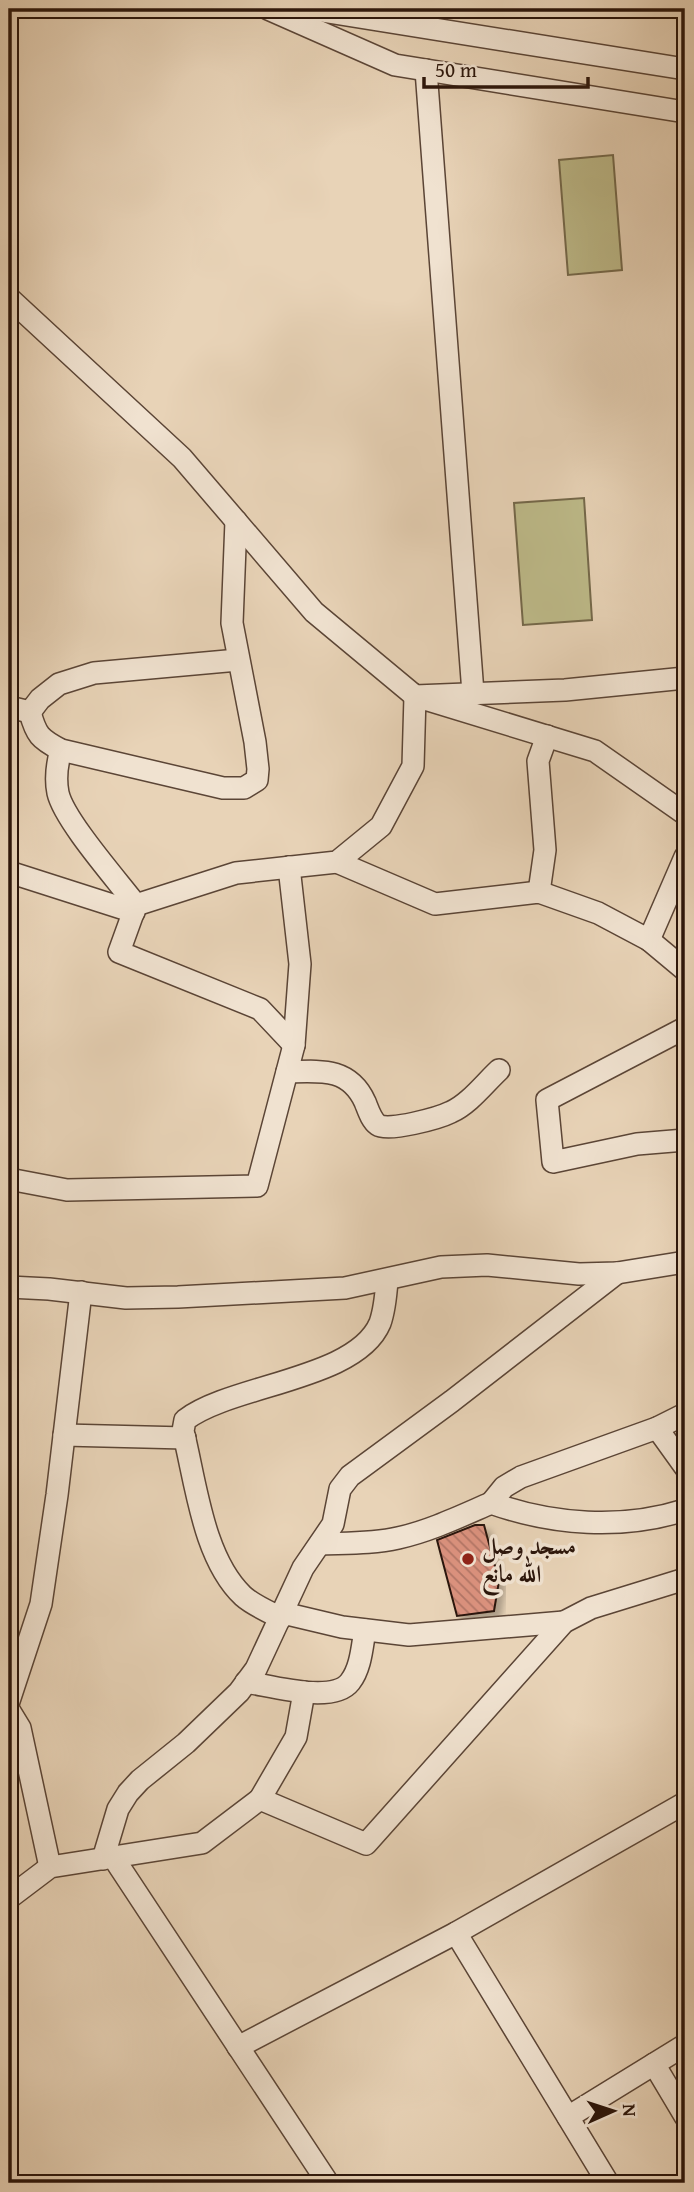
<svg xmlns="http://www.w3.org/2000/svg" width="694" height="2192" viewBox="0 0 694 2192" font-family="'Gentium Book Plus',Amiri,serif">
<defs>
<pattern id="building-back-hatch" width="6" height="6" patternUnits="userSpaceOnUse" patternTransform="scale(1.75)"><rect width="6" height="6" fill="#da917d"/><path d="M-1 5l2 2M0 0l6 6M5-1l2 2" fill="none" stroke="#b17565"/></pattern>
<filter id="shadow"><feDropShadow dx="6" dy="6" stdDeviation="3.5" flood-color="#0004"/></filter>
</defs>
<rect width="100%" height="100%" fill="#e8d3b7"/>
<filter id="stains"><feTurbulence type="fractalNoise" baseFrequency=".00286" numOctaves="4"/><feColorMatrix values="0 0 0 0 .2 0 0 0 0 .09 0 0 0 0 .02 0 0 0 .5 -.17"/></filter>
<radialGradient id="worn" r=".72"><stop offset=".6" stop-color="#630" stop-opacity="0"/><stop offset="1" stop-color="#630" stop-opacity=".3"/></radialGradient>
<g fill="#bdba89" stroke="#74684a" stroke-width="2">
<polygon points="613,155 622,270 568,275 559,160"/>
<polygon points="584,498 592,620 523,625 514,503"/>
</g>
<polygon fill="url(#building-back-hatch)" stroke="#2c160b" stroke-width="2" filter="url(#shadow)" points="475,1525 484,1525 499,1581 494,1611 457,1616 437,1540"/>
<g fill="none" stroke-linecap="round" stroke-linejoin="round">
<defs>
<g id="minor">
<polyline points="268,9 395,65 685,112"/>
<polyline points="309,9 685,69"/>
<polyline points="426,70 473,693"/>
<polyline points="9,298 182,458 314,612 415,696 565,690 685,678"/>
<polyline points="9,707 30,712"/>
<path d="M30,712C36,735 40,739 61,750L223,788H244L257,780L258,769L255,742L232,623L236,521"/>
<polyline points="30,712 40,699 59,684 94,673 238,660"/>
<path d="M61,750C57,764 55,778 58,793C64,820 117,880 136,905"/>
<polyline points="337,862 435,904 539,892 598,913 649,940 685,970"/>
<polyline points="9,872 134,912"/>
<polyline points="539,892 545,850 538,761 547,736"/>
<polyline points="649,940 685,857"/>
<polyline points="685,1028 547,1100 553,1162 637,1144 685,1140"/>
<polyline points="294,1045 260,1009 119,952 136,905 236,873 337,862 381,826 413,766 415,696 595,751 685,814"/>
<path d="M287,1072C320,1071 349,1067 365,1102C368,1109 371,1120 378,1125C388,1132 439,1118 451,1112C469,1104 484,1084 499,1070"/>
<polyline points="9,1179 67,1190 257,1186 294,1045 300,964 289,867"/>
<polyline points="9,1287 49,1289 126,1298 178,1297 345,1288 441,1267 487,1265 579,1274 617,1273 685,1262"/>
<polyline points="657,1428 685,1467"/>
<polyline points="64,1435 185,1438"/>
<polyline points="491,1503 504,1487 521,1477 657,1428 685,1414"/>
<path d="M320,1544C346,1543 373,1544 398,1538C430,1531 461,1516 491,1503C553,1525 622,1530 685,1510"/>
<polyline points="283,1613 342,1627 409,1635 564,1622"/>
<path d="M281,1618C269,1612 253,1605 243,1596C203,1558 196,1483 183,1431L185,1420C232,1384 356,1380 380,1323C385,1309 386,1294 387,1280"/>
<path d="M246,1682C272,1686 333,1704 350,1682C361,1668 362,1647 365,1630"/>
<polyline points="9,1701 41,1604 57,1495 81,1292"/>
<polyline points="9,1710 20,1728 50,1867"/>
<polyline points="260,1799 296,1737 304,1692"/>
<polyline points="113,1857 328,2183"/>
<polyline points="103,1859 118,1809 128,1793 140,1780 186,1743 239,1692 256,1669 303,1568 333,1524 340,1489 350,1476 452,1401 617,1273"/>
<polyline points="9,1898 50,1867 202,1843 260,1799 366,1844 564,1622 591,1608 685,1579"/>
<polyline points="456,1933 608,2183"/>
<polyline points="238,2047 456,1933 685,1803"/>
<polyline points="654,2064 685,2116"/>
<polyline points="568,2117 685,2045"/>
</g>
</defs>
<use href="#minor" stroke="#5b4536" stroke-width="24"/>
<use href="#minor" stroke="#f0e2d0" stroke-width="21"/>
</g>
<circle fill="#8f2418" stroke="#f0e2d0" stroke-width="2.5" cx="468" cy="1559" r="7"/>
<g text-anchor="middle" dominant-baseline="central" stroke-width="7" stroke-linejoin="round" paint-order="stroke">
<g font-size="24" font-weight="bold" fill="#2c160b" stroke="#f0e2d0" text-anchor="start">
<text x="482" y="1545">مسجد وصل<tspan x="482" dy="28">الله مانع</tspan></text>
</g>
</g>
<rect width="694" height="2192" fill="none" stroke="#e8d3b7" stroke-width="35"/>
<rect x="10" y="10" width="673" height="2171" fill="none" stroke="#2c160b" stroke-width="3.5"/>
<rect x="18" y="18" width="659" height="2157" fill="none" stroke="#2c160b" stroke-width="2"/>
<g transform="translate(613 2111) rotate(87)" stroke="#f0e2d0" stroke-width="5" paint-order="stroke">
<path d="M0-5L12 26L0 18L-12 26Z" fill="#2c160b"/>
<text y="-10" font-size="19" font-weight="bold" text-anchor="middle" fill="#2c160b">N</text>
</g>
<path d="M424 77v10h164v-10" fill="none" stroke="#2c160b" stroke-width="3.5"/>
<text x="435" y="77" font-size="21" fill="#2c160b" stroke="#f0e2d0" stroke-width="5" paint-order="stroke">50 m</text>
<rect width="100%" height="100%" filter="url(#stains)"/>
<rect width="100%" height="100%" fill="url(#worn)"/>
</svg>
